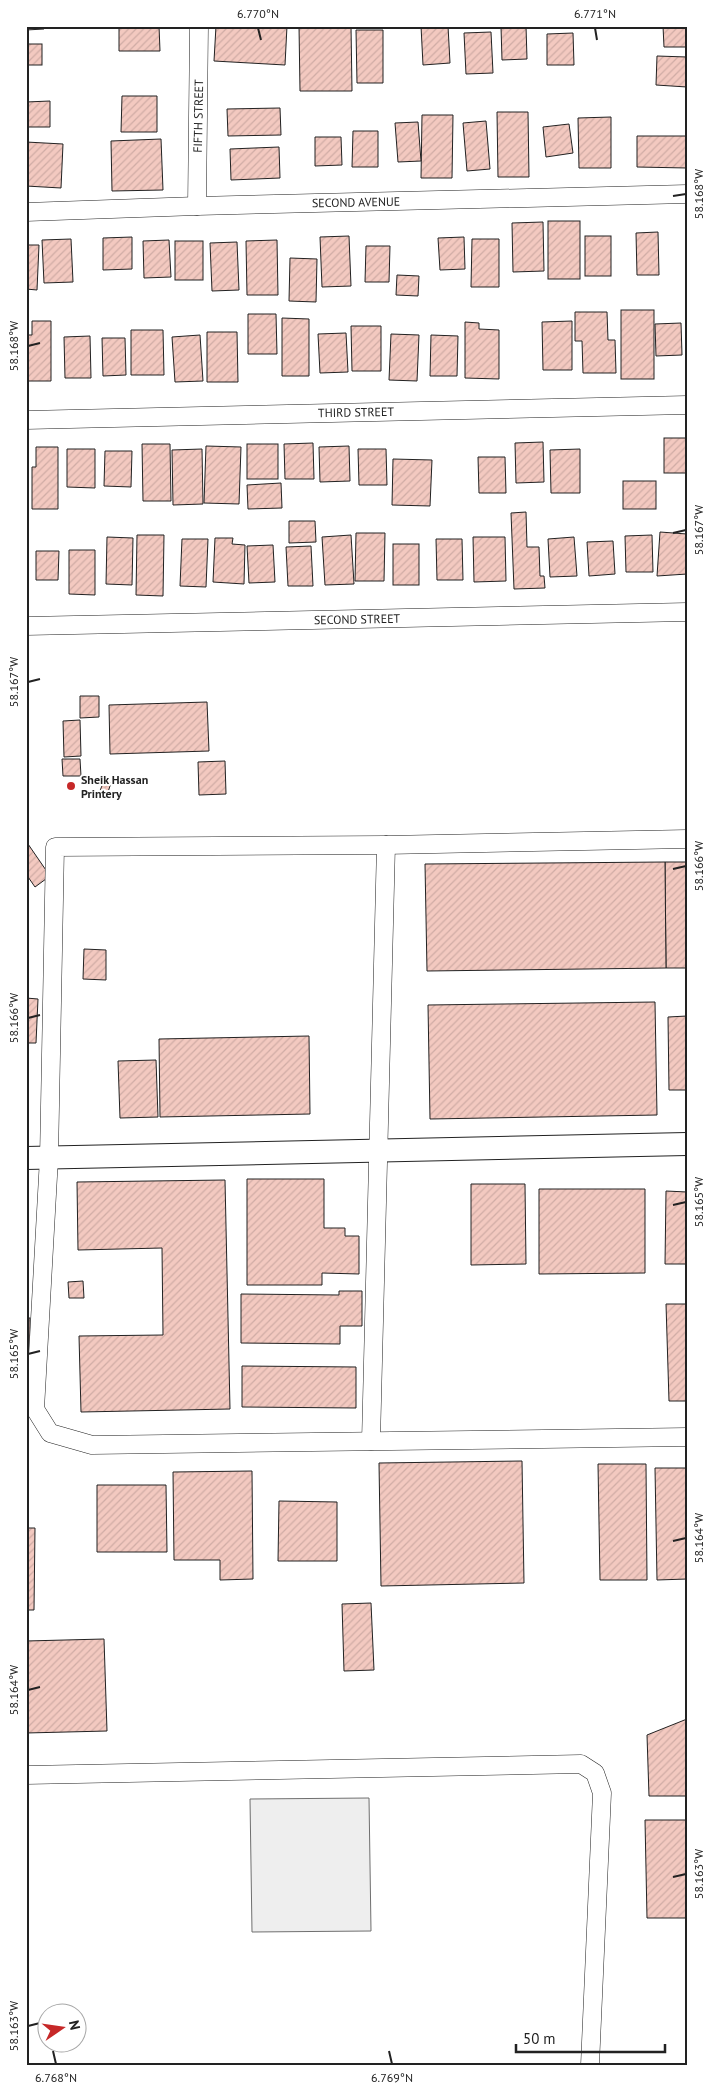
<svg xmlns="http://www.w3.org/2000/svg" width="713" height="2091" viewBox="0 0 713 2091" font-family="'PT Sans',sans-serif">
<defs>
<pattern id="building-hatch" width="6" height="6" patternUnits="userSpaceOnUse" patternTransform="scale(1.25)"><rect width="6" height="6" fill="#f3c9c0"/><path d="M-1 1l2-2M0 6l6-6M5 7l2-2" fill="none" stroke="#d0aca5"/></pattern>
</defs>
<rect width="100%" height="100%" fill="#fff"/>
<polygon fill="#eee" stroke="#6f6f6f" points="369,1798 371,1931 252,1932 250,1799"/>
<g fill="url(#building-hatch)" stroke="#222">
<polygon points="26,26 44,26 44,29 26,30"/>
<polygon points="119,26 159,26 160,51 119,51"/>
<polygon points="216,26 287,26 285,65 214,61"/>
<polygon points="299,26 351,26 352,91 300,91"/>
<polygon points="421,26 448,26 450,63 423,65"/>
<polygon points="526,26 527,59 502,60 501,27"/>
<polygon points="663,26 687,26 687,47 664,47"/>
<polygon points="356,30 383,30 383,83 357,83"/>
<polygon points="491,32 493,73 466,74 464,33"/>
<polygon points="573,33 574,65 547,65 547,34"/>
<rect x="26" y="44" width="16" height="21"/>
<polygon points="657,56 687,57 687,87 656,85"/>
<polygon points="122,96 157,96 157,132 121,132"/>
<polygon points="50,101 50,127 26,127 26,102"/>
<polygon points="280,108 281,135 228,136 227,109"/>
<polygon points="497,112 528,112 529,177 498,177"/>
<polygon points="422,115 453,115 452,178 421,178"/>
<polygon points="611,117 611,168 579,168 578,118"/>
<polygon points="486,121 490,169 467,171 463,123"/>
<polygon points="418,122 421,161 398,162 395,123"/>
<polygon points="569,124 573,153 546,157 543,127"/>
<polygon points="353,131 378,131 378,167 352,167"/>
<polygon points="637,136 687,136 687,168 637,167"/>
<polygon points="315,137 341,137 342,165 315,166"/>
<polygon points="161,139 163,190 112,191 111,141"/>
<polygon points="26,142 63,144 61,188 26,186"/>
<polygon points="279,147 280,178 231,180 230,149"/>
<rect x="548" y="221" width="32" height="58"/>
<polygon points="543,222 544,271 513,272 512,223"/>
<polygon points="658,232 659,275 637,275 636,233"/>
<polygon points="349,236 351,286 322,287 320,237"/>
<rect x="585" y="236" width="26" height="40"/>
<polygon points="132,237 132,269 103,270 103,238"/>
<polygon points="464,237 465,269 440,270 438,238"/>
<polygon points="71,239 73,282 44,283 42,240"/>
<polygon points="472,239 499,239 499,287 471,287"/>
<polygon points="169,240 171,277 144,278 143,241"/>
<polygon points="277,240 278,295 247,295 246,241"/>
<rect x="175" y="241" width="28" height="39"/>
<polygon points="237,242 239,290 212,291 210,243"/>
<polygon points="26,245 39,245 37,290 26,289"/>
<polygon points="366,246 390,246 389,282 365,282"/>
<polygon points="290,258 317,259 316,302 289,301"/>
<polygon points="397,275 419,276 418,296 396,295"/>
<rect x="621" y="310" width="33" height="69"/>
<polygon points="575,312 607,312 608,340 615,340 616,373 583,373 582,341 575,341"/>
<polygon points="248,314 276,314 277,354 248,354"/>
<polygon points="282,318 309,319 309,376 282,376"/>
<polygon points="32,321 51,321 51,381 26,381 26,335 32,335"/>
<polygon points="572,321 572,370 543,370 542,322"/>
<polygon points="465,322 479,323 479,329 499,330 499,379 465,378"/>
<polygon points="681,323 682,355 656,356 655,324"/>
<polygon points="351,326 381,326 381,371 352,371"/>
<polygon points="131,330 163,330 164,375 131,375"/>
<polygon points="207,332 237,332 238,382 207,382"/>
<polygon points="346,333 348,372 320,373 318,334"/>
<polygon points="391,334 419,335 417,381 389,380"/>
<polygon points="200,335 203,381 175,382 172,337"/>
<polygon points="431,335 458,336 457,376 430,376"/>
<polygon points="90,336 91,378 65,378 64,337"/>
<polygon points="102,338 125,338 126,375 103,376"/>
<rect x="664" y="438" width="23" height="35"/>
<polygon points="543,442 544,482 516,483 515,443"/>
<polygon points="313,443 314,479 285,479 284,444"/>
<polygon points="142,444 170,444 171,501 143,501"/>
<rect x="247" y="444" width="31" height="35"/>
<polygon points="206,446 241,447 239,504 204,503"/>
<polygon points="349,446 350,481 320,482 319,447"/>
<polygon points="36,447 58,447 58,509 32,509 32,467 36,467"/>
<polygon points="67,449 95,449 95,488 67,487"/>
<polygon points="202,449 203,504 173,505 172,450"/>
<polygon points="358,449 386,449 387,485 359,485"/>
<polygon points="580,449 580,493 551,493 550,450"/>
<polygon points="105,451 132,451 131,487 104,486"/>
<polygon points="478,457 505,457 506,493 479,493"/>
<polygon points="393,459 432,460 430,506 392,505"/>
<rect x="623" y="481" width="33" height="28"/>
<polygon points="281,483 282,508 248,509 247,485"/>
<polygon points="526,512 527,547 539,547 540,576 544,576 545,588 514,589 511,513"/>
<polygon points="289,521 315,521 316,542 289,543"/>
<polygon points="660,532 687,534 687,574 657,576"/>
<polygon points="356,533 385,533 384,581 355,581"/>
<polygon points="137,535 164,535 163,596 136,595"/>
<polygon points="351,535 354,584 325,585 322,537"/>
<polygon points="652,535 653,572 626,572 625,536"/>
<polygon points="107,537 133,538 132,585 106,584"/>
<polygon points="473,537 505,537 506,581 474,582"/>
<polygon points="574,537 577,576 550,577 548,539"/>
<polygon points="215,538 233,538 232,544 245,545 244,584 213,582"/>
<polygon points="182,539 208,539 206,587 180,586"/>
<polygon points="436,539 462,539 463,580 437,580"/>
<polygon points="613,541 615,574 589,576 587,542"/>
<rect x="393" y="544" width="26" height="41"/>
<polygon points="273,545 275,582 249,583 247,546"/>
<polygon points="311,546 313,586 288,586 286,547"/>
<rect x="26" y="550" width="2" height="34"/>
<polygon points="69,550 95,550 95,595 69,594"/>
<polygon points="36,551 59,551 58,580 36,580"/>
<polygon points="80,696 99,696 99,717 80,718"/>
<polygon points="207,702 209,751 110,754 109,705"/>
<polygon points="80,720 81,756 64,757 63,721"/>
<polygon points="62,759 80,759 81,776 63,776"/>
<polygon points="225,761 226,794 199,795 198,762"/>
<polygon points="104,781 111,783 107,795 99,793"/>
<polygon points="28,844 50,876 35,887 26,874 26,845"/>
<polygon points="665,862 687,862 687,968 666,968"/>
<polygon points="665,862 666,968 427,971 425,864"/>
<polygon points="84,949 106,950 106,980 83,979"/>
<polygon points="26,998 38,999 36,1043 26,1043"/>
<polygon points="655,1002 657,1115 430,1119 428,1005"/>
<polygon points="687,1016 687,1090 669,1090 668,1017"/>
<polygon points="309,1036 310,1114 160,1117 159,1039"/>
<polygon points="156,1060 158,1117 120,1118 118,1061"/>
<polygon points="247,1179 324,1179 324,1228 345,1228 345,1236 359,1236 359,1274 322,1273 322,1285 247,1285"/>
<polygon points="225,1180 230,1409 81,1412 79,1336 163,1335 162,1248 78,1250 77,1182"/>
<polygon points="471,1184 525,1184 526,1264 471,1265"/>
<polygon points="539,1189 645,1189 645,1273 539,1274"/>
<polygon points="666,1191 687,1192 687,1264 665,1264"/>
<polygon points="83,1281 84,1298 69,1298 68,1282"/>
<polygon points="339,1291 362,1291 362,1326 340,1326 340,1344 241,1343 241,1294 339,1295"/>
<polygon points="666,1304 687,1304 687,1401 669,1401"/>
<rect x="26" y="1318" width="4" height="76"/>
<polygon points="242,1366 356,1367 356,1408 242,1407"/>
<polygon points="522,1461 524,1583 381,1586 379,1463"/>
<polygon points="598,1464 646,1464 647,1580 600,1580"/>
<polygon points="655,1468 687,1468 687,1579 657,1580"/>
<polygon points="252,1471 253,1579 220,1580 220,1560 174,1560 173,1472"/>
<polygon points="97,1485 166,1485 167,1552 97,1552"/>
<polygon points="279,1501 337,1502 337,1561 278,1561"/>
<polygon points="26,1528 35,1528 34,1610 26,1610"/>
<polygon points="371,1603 374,1670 344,1671 342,1604"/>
<polygon points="104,1639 107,1731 26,1733 26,1641"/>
<polygon points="687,1719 687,1796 649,1796 647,1735"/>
<polygon points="645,1820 687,1820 687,1918 647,1918"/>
</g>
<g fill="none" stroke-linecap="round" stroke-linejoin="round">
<defs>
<g id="minor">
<polyline points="197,206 199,26"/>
<polyline points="26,212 197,206 687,194"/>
<polyline points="26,420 687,405"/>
<polyline points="26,626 687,612"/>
<polyline points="687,839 386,845 55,847 49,1158 35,1409 50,1433 92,1445 687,1437"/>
<polyline points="371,1441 386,845"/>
<polyline points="26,1775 581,1764 595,1773 602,1793 590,2065"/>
</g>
<polyline id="tertiary" points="26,1158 687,1144"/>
</defs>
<use href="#minor" stroke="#222" stroke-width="19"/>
<use href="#tertiary" stroke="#222" stroke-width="24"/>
<use href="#minor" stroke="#fff" stroke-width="18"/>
<use href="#tertiary" stroke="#fff" stroke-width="22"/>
</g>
<path fill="none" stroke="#222" stroke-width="2" d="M258,28L261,40M595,28L597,40M673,196L686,194M28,346L40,343M673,533L686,530M28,682L40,679M673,869L686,866M28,1018L40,1015M673,1205L686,1202M28,1354L40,1351M673,1541L686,1538M28,1690L40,1687M673,1877L686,1874M28,2026L40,2023M53,2051L56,2064M389,2051L392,2064"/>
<circle fill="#c62828" stroke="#fff" stroke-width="2" cx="71" cy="786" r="5"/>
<g text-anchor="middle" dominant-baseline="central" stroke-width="4" stroke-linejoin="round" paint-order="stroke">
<g font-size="12" fill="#222" stroke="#fff">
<text transform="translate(198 116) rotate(-89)">FIFTH STREET</text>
<text transform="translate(356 202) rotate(-1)">SECOND AVENUE</text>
<text transform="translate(356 412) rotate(-1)">THIRD STREET</text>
<text transform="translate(357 619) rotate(-1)">SECOND STREET</text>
</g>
<g font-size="12" font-weight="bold" fill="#222" stroke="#fff" text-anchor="start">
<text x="81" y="779">Sheik Hassan<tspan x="81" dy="14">Printery</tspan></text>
</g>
</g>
<rect width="713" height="2091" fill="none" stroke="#ffffff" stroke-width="55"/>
<g transform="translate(62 2028) rotate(77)"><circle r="24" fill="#ffffff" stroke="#a7a7a7"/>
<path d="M0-4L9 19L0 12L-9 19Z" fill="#c62828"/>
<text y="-8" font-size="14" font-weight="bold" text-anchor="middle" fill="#222222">N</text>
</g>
<path d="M516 2044v8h149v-8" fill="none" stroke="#222222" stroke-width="2.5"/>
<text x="523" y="2044" font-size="15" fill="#222222" stroke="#ffffff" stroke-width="4" paint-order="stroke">50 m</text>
<rect x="28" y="28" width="658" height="2036" fill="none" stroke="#222" stroke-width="2"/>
<g font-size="12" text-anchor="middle" fill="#222">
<text x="258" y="18">6.770°N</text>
<text x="595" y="18">6.771°N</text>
<text transform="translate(699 194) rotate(-90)" y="4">58.168°W</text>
<text transform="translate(14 346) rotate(-90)" y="4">58.168°W</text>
<text transform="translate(699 530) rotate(-90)" y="4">58.167°W</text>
<text transform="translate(14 682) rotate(-90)" y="4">58.167°W</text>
<text transform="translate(699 866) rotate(-90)" y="4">58.166°W</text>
<text transform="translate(14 1018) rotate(-90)" y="4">58.166°W</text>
<text transform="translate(699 1202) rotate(-90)" y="4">58.165°W</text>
<text transform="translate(14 1354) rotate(-90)" y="4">58.165°W</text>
<text transform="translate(699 1538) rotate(-90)" y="4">58.164°W</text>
<text transform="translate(14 1690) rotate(-90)" y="4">58.164°W</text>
<text transform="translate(699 1874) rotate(-90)" y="4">58.163°W</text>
<text transform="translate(14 2026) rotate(-90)" y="4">58.163°W</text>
<text x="56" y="2082">6.768°N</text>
<text x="392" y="2082">6.769°N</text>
</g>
</svg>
